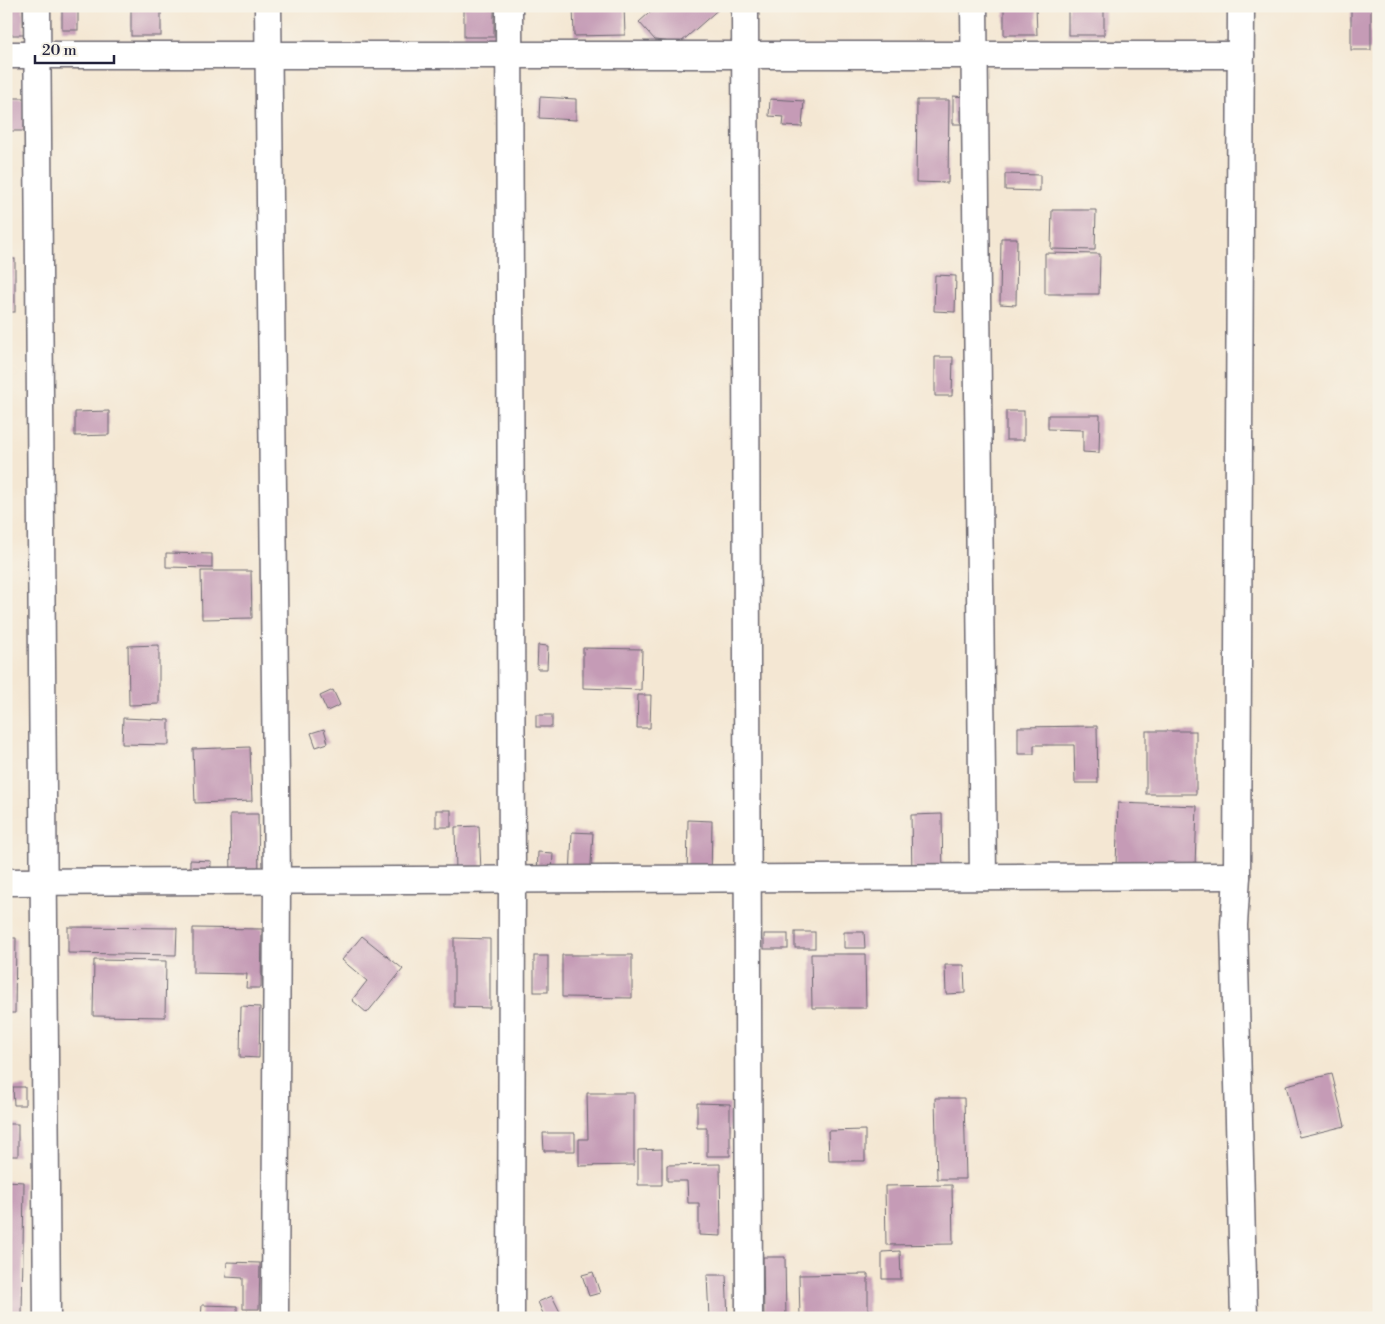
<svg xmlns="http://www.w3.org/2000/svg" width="1385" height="1324" viewBox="0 0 1385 1324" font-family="'Libre Bodoni',serif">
<rect width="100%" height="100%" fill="#f7f3e8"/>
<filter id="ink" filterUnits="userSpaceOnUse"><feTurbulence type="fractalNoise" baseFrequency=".02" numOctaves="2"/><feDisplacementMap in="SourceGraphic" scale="10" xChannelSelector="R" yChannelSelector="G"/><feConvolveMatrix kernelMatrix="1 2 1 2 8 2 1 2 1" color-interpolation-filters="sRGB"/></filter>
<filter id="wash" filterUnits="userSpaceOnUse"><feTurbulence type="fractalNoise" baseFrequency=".0096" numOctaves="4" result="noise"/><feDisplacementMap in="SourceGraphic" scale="20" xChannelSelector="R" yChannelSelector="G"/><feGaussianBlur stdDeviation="1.12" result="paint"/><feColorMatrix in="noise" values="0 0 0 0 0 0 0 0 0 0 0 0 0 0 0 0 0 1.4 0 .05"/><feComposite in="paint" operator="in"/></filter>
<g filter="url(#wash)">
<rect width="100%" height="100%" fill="#f4e7d3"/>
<g id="blocks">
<g fill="#c59bb6">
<polygon points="6,6 23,6 24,35 6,35"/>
<rect x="62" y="6" width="16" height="24"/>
<rect x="131" y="6" width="30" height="30"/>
<rect x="464" y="6" width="30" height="31"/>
<polygon points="573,6 624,6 625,35 574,36"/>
<polygon points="657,6 722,6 680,43 655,40 639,22"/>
<polygon points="1004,6 1036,6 1037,35 1004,35"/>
<rect x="1068" y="6" width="36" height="29"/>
<rect x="1351" y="6" width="20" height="44"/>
<polygon points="953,96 967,97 967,124 953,124"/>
<polygon points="540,97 576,99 576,120 539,118"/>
<polygon points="6,98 25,98 24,131 6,131"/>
<polygon points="770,99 804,101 802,127 783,126 784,117 769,116"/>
<polygon points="917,100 949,100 948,183 916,182"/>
<polygon points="1005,174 1040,175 1040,191 1005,190"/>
<polygon points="1052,210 1096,210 1095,250 1051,249"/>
<polygon points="1001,238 1017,238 1016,305 1000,304"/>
<polygon points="1045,253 1100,254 1099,294 1045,294"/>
<rect x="6" y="259" width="9" height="53"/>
<polygon points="935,275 956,276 955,312 934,311"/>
<polygon points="935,357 953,357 952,396 935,396"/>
<polygon points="109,411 109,435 75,436 75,412"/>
<rect x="1006" y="411" width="18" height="29"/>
<polygon points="1048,415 1100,415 1099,453 1083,452 1083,430 1048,429"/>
<polygon points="166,553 212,554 212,568 166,567"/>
<polygon points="201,571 251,571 252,618 202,619"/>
<polygon points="159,645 159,704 129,705 128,646"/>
<polygon points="538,645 548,646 547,669 537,669"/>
<polygon points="583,648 642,649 641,690 583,688"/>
<polygon points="333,690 340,705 327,711 320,696"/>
<polygon points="638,695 651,695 650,728 637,728"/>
<rect x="536" y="715" width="16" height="12"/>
<polygon points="123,718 169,720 169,745 122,744"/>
<polygon points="1097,726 1098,783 1075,783 1074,745 1034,745 1034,754 1018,754 1018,727"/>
<polygon points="324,729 328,743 316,747 311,733"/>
<rect x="1146" y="731" width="50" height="63"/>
<polygon points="250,747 252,801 195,803 193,749"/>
<polygon points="1118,803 1197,806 1195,867 1116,865"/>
<rect x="436" y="810" width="15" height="17"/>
<polygon points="230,814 258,814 259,877 231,878"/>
<polygon points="942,814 943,878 912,878 911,815"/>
<polygon points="688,820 712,821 711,882 687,882"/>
<polygon points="479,826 481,871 456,872 455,827"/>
<polygon points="572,832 593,833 590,879 570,878"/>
<polygon points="538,852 553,853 552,877 537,877"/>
<polygon points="190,860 211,861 210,882 190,881"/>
<polygon points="68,927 177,928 176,955 68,953"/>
<polygon points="193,928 262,929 261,988 246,988 247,974 193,973"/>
<rect x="795" y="932" width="20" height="16"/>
<polygon points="844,932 864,932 865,948 844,948"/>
<rect x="764" y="934" width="24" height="15"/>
<polygon points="362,936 403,969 367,1013 352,1000 367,981 342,960"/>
<polygon points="6,938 16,938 15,1013 6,1013"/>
<polygon points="454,938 490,939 490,1008 454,1007"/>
<polygon points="811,954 865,954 866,1008 812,1008"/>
<polygon points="562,955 632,955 632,998 562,997"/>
<rect x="534" y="956" width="14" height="36"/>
<polygon points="94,960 166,961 165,1017 93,1016"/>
<polygon points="945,965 964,965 965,993 946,994"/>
<polygon points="241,1006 260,1007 259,1058 240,1057"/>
<polygon points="1332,1074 1345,1126 1299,1137 1286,1085"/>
<polygon points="13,1087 25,1087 25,1105 14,1105"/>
<polygon points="587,1093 634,1093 634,1165 579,1166 579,1139 588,1139"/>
<polygon points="935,1098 964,1098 966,1179 937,1179"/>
<polygon points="697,1103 730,1104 730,1156 707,1156 707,1128 697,1128"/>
<rect x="6" y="1124" width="12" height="32"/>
<polygon points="865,1130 865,1161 829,1161 828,1131"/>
<polygon points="543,1133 575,1133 575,1151 544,1151"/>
<polygon points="662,1149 662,1185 638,1185 638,1150"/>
<polygon points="720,1164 721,1236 699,1235 699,1203 688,1203 687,1181 667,1181 667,1165"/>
<polygon points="6,1181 24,1182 22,1316 7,1316 8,1207 6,1207"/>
<polygon points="952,1185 953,1244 886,1245 885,1186"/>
<polygon points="900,1251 901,1279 882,1279 882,1252"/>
<polygon points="763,1257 785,1257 786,1318 764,1318"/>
<polygon points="227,1262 260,1263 259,1309 243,1309 243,1278 226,1277"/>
<polygon points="593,1272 600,1293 589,1296 582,1275"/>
<polygon points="868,1274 868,1318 800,1318 799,1275"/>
<polygon points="707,1275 726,1275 728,1318 709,1318"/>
<polygon points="552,1296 561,1314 552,1318 545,1318 538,1302"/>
<polygon points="202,1305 237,1306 237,1318 201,1318"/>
</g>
</g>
</g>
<g filter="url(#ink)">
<use href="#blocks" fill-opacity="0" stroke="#6c6770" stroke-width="1"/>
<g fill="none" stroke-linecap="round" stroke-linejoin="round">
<defs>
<g id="minor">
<polyline points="37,6 47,1318"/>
<polyline points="268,6 277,881 275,1318"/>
<polyline points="509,6 512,879 511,1318"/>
<polyline points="745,6 749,1318"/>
<polyline points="974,6 983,877"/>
<polyline points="1241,6 1237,876 1234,925 1244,1318"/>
<polyline points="6,55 1241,55"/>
<polyline points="6,882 1237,876"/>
</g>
</defs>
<use href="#minor" stroke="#6c6770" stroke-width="29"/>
<use href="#minor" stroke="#fff" stroke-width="26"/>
</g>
</g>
<rect width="1385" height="1324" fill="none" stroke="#f7f3e8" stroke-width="25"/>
<path d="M35 55v8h79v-8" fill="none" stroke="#22223b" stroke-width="2.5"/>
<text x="42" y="55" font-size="15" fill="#22223b" stroke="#f7f3e8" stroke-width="4" paint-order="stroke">20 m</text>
</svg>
